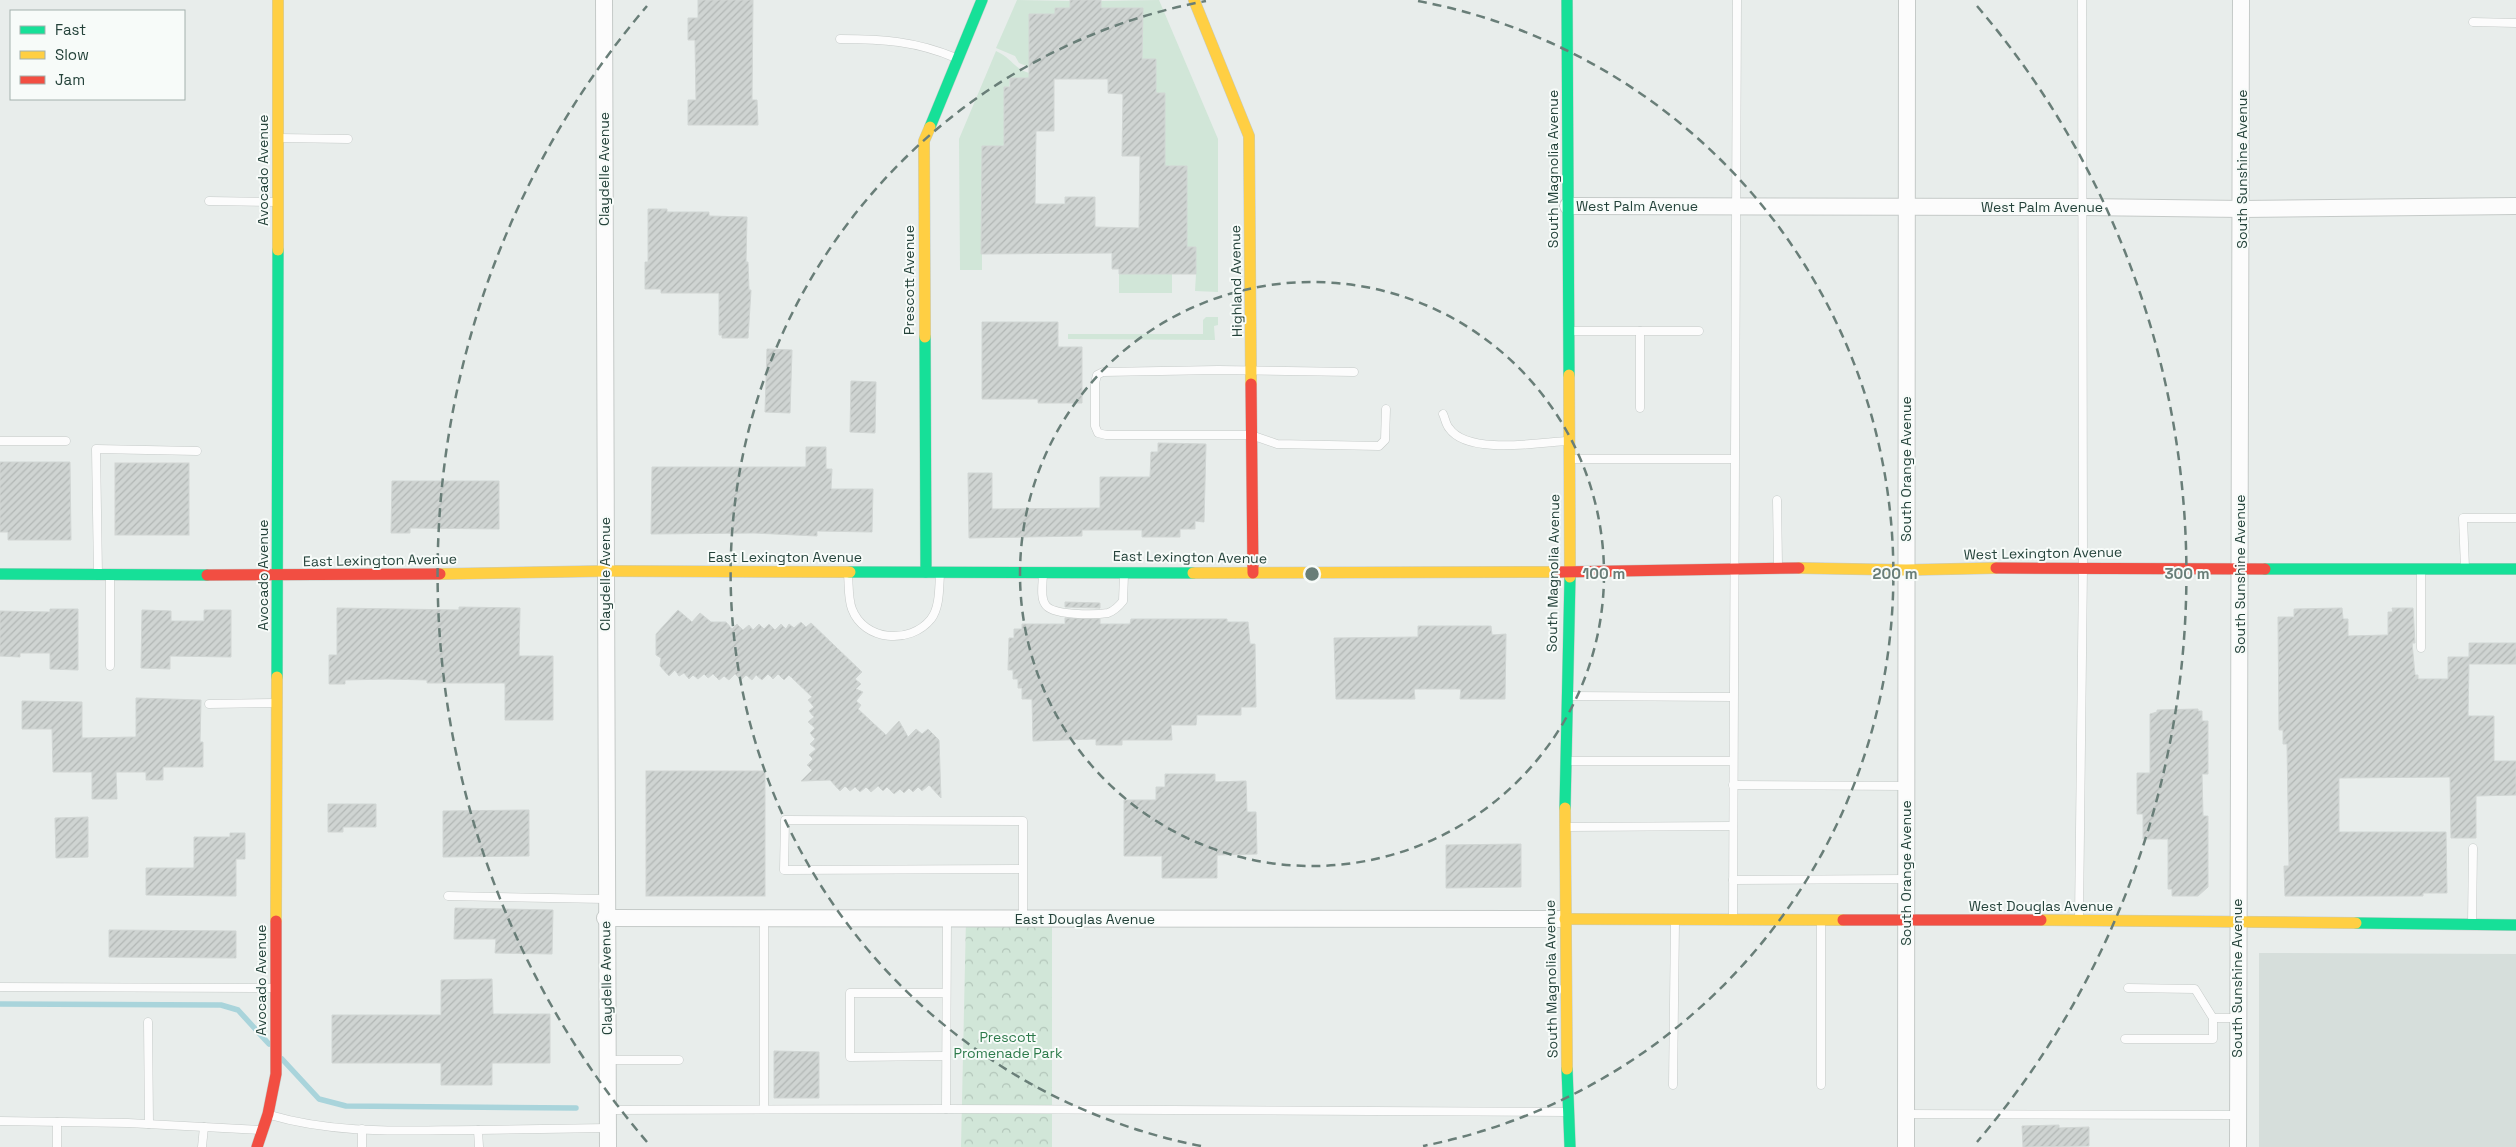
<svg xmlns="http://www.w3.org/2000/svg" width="2516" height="1147" viewBox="0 0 2516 1147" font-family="'Space Grotesk',sans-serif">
<defs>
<pattern id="forest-crowns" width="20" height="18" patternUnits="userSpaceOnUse" patternTransform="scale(1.25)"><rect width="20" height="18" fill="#d1e6d8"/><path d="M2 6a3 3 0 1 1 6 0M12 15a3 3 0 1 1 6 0" fill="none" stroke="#b3c6ba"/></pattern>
<pattern id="building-hatch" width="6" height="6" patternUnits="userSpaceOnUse" patternTransform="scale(1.25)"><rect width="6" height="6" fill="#cfd4d2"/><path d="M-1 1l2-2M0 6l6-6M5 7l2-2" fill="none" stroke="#b2b7b5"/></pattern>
</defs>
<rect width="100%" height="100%" fill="#e8edeb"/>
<polygon fill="#d6dedb" points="2259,953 2516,954 2516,1147 2259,1147"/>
<g fill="#d1e6d8">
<polygon points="1017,0 1070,1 1070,8 1055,14 1029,14 1029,67 1019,63 1015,56 996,48"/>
<polygon points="1159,0 1218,139 1218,292 1195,291 1196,274 1187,247 1187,166 1165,166 1165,93 1156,93 1156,59 1142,59 1143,9 1101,8 1101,1"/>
<path d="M996,51C1012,58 1013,68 1029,73V78H1010L1004,146H982V270H960L959,139Z"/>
<rect x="1119" y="274" width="53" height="19"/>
<polygon points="1206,317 1218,317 1218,325 1214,326 1215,340 1068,339 1068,334 1203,334 1203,320"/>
</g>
<polygon fill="url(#forest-crowns)" points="966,918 1052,918 1052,1147 961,1147"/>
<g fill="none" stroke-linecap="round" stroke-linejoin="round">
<g stroke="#a9d4db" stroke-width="5.5">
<polyline points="0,1004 221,1005 238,1010 269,1044"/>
<polyline points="282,1059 319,1099 346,1106 576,1108"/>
</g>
</g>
<g fill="url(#building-hatch)" stroke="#d1d6d4" fill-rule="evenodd">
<polygon points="698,0 753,0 752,100 757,100 758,125 688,125 688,100 696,100 695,40 688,40 688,18 698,18"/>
<path d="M1070,0H1101V8H1143L1142,59H1156V93H1165V166H1187V247H1196V274H1119V269H1112V253L981,254L982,146H1004V87H1010V78H1029V14H1055V8H1070ZM1054,79H1108V93L1123,94L1122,156H1140L1139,228L1095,227V197H1065V204H1035L1036,131H1054Z"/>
<polygon points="648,209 667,209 667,212 709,212 709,216 747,217 746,262 748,262 749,290 751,290 748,338 722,338 722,335 719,335 719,293 661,293 661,289 645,289 645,262 648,262"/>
<polygon points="982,322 1058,322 1058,347 1082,347 1082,403 1038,403 1038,399 982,399"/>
<polygon points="767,349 792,350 790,413 765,412"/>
<polygon points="851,381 876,382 875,433 850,432"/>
<polygon points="1158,443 1206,444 1204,522 1195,521 1195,529 1180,529 1180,537 1142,537 1142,530 1082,530 1082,536 969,538 968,473 992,473 992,509 1100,508 1100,477 1150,477 1151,452 1158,452"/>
<polygon points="806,447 826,447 826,469 832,469 831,489 873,489 872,532 817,531 817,536 754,533 651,534 652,467 806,467"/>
<polygon points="0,462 70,462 71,540 8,540 8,532 0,532"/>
<rect x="115" y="463" width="74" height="72"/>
<polygon points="392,481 499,481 499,529 410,528 410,533 391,533"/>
<polygon points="1065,602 1100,603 1100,608 1065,607"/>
<polygon points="459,607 520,608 519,656 553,656 553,720 505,720 505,683 427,683 427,680 388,679 345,680 345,684 329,684 329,655 337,655 337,608 459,610"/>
<polygon points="2342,608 2343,619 2348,619 2348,636 2388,635 2388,612 2393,612 2392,608 2413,608 2415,643 2412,643 2415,675 2418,675 2418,679 2448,679 2448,657 2469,657 2469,643 2516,643 2516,664 2469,664 2468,716 2494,716 2494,761 2516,761 2516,795 2476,796 2476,838 2451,838 2450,777 2339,778 2339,832 2446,832 2447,893 2423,893 2423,896 2285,896 2284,866 2289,866 2287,744 2283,744 2283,730 2279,730 2278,617 2294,617 2294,609"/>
<polygon points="50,609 78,609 78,670 50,669 50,653 20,653 20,657 0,656 0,611 50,612"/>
<polygon points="142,610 171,611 171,621 204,621 204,610 231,610 231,657 170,656 170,669 141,668"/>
<polygon points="678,610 692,622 700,613 711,622 726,622 732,629 737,624 743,630 749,625 753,630 759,624 764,629 769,624 775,630 781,624 786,629 789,624 794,628 801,622 806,627 811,623 862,672 855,679 861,684 856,689 863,692 856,701 861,705 858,709 886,735 899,721 908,737 916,729 922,734 928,729 939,740 941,798 929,785 922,791 918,787 913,792 909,788 904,793 900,789 894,794 887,787 883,791 878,786 871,792 866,787 860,792 855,787 850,791 845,786 840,791 830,780 801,781 812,770 807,765 813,759 809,755 816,749 810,744 815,739 810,733 815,728 808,722 814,717 809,711 814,707 808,700 812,697 789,675 784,680 778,674 773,679 768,674 762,680 756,675 752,680 746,675 741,680 735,674 729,680 724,676 719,680 713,674 708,678 704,674 698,679 693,675 689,679 684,673 679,676 675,670 669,676 660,666 661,658 656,655 656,634"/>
<polygon points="1065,618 1100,619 1100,624 1130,624 1131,619 1227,619 1227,622 1248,622 1250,644 1255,644 1256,707 1241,707 1241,715 1197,715 1196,725 1171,725 1172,740 1122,740 1122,745 1096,745 1096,739 1033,741 1032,699 1022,699 1022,688 1018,688 1018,679 1013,679 1013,670 1008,670 1009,638 1014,638 1014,629 1022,629 1022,624 1065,624"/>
<polygon points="1418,626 1491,626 1492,635 1506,634 1505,699 1460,699 1461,689 1414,689 1415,699 1336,699 1334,638 1418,637"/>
<polygon points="136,698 201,700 200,742 203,742 203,767 163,767 163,780 146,780 146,772 116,772 117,799 92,799 92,772 53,772 52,729 22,729 22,701 82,702 82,738 136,737"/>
<polygon points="2198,709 2198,711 2202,711 2202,721 2208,721 2208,774 2202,774 2203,816 2208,816 2208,887 2198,896 2172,896 2172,889 2168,889 2168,839 2143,839 2143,814 2137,814 2137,773 2150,773 2150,714 2157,712 2157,710"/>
<rect x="646" y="771" width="119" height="125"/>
<polygon points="1165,774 1215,774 1215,782 1246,781 1247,812 1256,812 1257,854 1217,855 1217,878 1162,878 1162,856 1124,856 1124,800 1156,800 1156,787 1165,787"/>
<polygon points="328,804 376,804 376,827 343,827 343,832 328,832"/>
<polygon points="529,810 529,856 443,857 443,811"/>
<polygon points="88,817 88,857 56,858 55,818"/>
<polygon points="230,833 245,833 245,859 236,859 236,896 146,895 146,868 194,868 194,837 230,837"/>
<polygon points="1521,844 1521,887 1446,888 1446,845"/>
<polygon points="455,908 553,910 552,954 495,953 496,939 454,939"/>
<polygon points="109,930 236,931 236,958 109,957"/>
<polygon points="492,979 493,1014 550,1014 550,1063 492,1063 492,1085 441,1085 441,1063 332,1063 332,1015 441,1015 441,980"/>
<polygon points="774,1051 819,1052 819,1098 774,1098"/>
<polygon points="2059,1125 2059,1128 2089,1127 2089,1146 2023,1147 2022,1126"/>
</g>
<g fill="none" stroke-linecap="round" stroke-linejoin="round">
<defs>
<g id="lane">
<polyline points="2473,22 2516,23"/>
<path d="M840,39C882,39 916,41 956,58"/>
<polyline points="280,138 348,139"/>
<polyline points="209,201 276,202"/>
<polyline points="1570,331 1699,331"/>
<polyline points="1640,331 1640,408"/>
<polyline points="1354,372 1218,370 1103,372 1097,375 1095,383 1095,426 1098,433 1106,435 1251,435 1277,444 1379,446 1385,440 1386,409"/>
<path d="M1443,414C1445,418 1446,425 1449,428C1467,455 1538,443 1566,441"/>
<polyline points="0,441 66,441"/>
<polyline points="1570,459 1734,459"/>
<polyline points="1777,500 1778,565"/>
<polyline points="2465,568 2463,518 2516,518"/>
<path d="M1043,573C1043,582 1040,597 1045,604C1051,616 1096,615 1108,613C1114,611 1119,606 1123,601L1124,575"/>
<polyline points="98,574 96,449 197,451"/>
<path d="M848,574C849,585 848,599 852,609C864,641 910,645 931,619C940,607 939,588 940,574"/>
<polyline points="2421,648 2421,570"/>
<polyline points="110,666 110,576"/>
<polyline points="1570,696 1733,697"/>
<polyline points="209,704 275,703"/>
<polyline points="1567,761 1733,761"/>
<polyline points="1733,785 1906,786"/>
<polyline points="1567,827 1733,826"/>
<polyline points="1733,880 1906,879"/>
<polyline points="448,896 605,899"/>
<polyline points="764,918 764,1109"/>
<polyline points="1733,918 1737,0"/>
<polyline points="1023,919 1023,821 785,820 784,870 1023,869"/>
<polyline points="2079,919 2083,567 2082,0"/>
<polyline points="1821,922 1821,1085"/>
<polyline points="2472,923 2473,848"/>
<polyline points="0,987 273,988"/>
<polyline points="2128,988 2195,989 2213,1018 2237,1018"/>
<polyline points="946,993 850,993 850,1057 946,1056"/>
<polyline points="148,1022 149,1124"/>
<polyline points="2125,1039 2213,1039 2213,1018"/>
<polyline points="607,1060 679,1060"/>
<polyline points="1673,1085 1675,922"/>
<polyline points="946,1109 947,918"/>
<polyline points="608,1110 946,1109 1567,1112"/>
<polyline points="1906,1114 2238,1115"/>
<path d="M270,1115C337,1135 408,1130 478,1130"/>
<polyline points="0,1121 128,1123 260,1130"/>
<polyline points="57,1122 57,1147"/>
<polyline points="362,1129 362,1147"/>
<polyline points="202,1147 204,1127"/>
<polyline points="479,1147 478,1130 608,1128"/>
</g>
<g id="street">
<polyline points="604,0 608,1147"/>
<polyline points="1568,206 2083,207 2242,209 2516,206"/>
<polyline points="605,918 1565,919"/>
<polyline points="1906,1147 1907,0"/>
<polyline points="2238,1147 2241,0"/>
</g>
<g id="fast">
<polyline points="1567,0 1569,375"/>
<polyline points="930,127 982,0"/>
<polyline points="925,337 926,572"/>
<polyline points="2265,569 2516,569"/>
<polyline points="850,572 1193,573"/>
<polyline points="0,574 207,575"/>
<polyline points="277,677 278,250"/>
<polyline points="1565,808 1570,577"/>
<polyline points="2356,923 2516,925"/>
<polyline points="1567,1069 1570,1147"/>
</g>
<g id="slow">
<polyline points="1194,0 1249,136 1251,384"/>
<polyline points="278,250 278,0"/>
<polyline points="925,337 924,141 930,127"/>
<polyline points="1569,375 1570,577"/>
<polyline points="1799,568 1906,570 1996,568"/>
<polyline points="1193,573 1560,572"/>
<polyline points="440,574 607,571 850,572"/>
<polyline points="1565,808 1567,1069"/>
<polyline points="1565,919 1843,920"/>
<polyline points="2041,920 2356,923"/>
<polyline points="276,921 277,677"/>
</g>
<g id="jam">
<polyline points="1251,384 1253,573"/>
<polyline points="1996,568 2265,569"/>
<polyline points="1560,572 1799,568"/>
<polyline points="207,575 440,574"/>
<polyline points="1843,920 2041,920"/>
<polyline points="257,1147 268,1114 276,1074 276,921"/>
</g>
</defs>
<use href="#lane" stroke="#c5cac8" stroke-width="9"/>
<use href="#street" stroke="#c5cac8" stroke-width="18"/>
<use href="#fast" stroke="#c3cbc8" stroke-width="12"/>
<use href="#slow" stroke="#c3cbc8" stroke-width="12"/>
<use href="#jam" stroke="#c3cbc8" stroke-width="12"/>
<use href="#lane" stroke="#fcfcfc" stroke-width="8"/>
<use href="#street" stroke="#fcfcfc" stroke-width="16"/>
<use href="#fast" stroke="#16e098" stroke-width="11"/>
<use href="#slow" stroke="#ffcf43" stroke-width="11"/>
<use href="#jam" stroke="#f24e42" stroke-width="11"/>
</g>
<g fill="none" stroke="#697e78" stroke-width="2.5" stroke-dasharray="9 6">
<circle cx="1312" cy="574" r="292"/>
<path d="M1201 1146A583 583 0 0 1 1206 1M1418 1A583 583 0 0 1 1423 1146"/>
<path d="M647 1142A875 875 0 0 1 647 6M1977 6A875 875 0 0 1 1977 1142"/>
</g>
<g text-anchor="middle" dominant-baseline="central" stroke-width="4" stroke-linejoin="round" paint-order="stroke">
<g font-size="14" fill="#24423a" stroke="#f7fbf9">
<text transform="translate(604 169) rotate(-90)">Claydelle Avenue</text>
<text transform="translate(1553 169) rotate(-90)">South Magnolia Avenue</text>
<text transform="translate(2242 169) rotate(-90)">South Sunshine Avenue</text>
<text transform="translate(263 170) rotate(-90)">Avocado Avenue</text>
<text x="1637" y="206">West Palm Avenue</text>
<text x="2042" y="207">West Palm Avenue</text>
<text transform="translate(909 280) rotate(-90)">Prescott Avenue</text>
<text transform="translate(1236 281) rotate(-91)">Highland Avenue</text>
<text transform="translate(1906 469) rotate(-90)">South Orange Avenue</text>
<text transform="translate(2043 553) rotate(-1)">West Lexington Avenue</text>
<text x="785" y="557">East Lexington Avenue</text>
<text transform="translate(1190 557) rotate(1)">East Lexington Avenue</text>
<text transform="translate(380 560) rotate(-1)">East Lexington Avenue</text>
<text transform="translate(1553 573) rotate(-89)">South Magnolia Avenue</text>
<text transform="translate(605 574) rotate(-90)">Claydelle Avenue</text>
<text transform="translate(2240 574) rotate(-90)">South Sunshine Avenue</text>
<text transform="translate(263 575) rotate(-90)">Avocado Avenue</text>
<text transform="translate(1906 873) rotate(-90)">South Orange Avenue</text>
<text x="2041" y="906">West Douglas Avenue</text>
<text x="1085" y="919">East Douglas Avenue</text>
<text transform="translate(606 978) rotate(-91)">Claydelle Avenue</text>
<text transform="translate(2237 978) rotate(-90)">South Sunshine Avenue</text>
<text transform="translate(1551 979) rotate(-91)">South Magnolia Avenue</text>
<text transform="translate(261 980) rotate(-90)">Avocado Avenue</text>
</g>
<g font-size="14" fill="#2d7a4b" stroke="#f7fbf9">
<text x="1008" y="1037">Prescott<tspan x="1008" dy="16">Promenade Park</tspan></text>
</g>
</g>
<circle cx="1312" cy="574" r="8" fill="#697e78" stroke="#f7fbf9" stroke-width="2.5"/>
<g font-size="15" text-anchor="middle" font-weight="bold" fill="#697e78" stroke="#f7fbf9" stroke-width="4" stroke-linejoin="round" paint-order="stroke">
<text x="1604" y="579">100 m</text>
<text x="1895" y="579">200 m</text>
<text x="2187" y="579">300 m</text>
</g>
<rect x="10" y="10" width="175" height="90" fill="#f7fbf9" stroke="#a3b1ad"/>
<rect x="20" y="26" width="25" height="8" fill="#16e098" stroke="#a3b1ad"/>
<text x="55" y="35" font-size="15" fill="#24423a">Fast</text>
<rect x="20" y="51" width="25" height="8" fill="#ffcf43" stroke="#a3b1ad"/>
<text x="55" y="60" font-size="15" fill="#24423a">Slow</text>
<rect x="20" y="76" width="25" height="8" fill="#f24e42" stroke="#a3b1ad"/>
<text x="55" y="85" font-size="15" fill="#24423a">Jam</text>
</svg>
